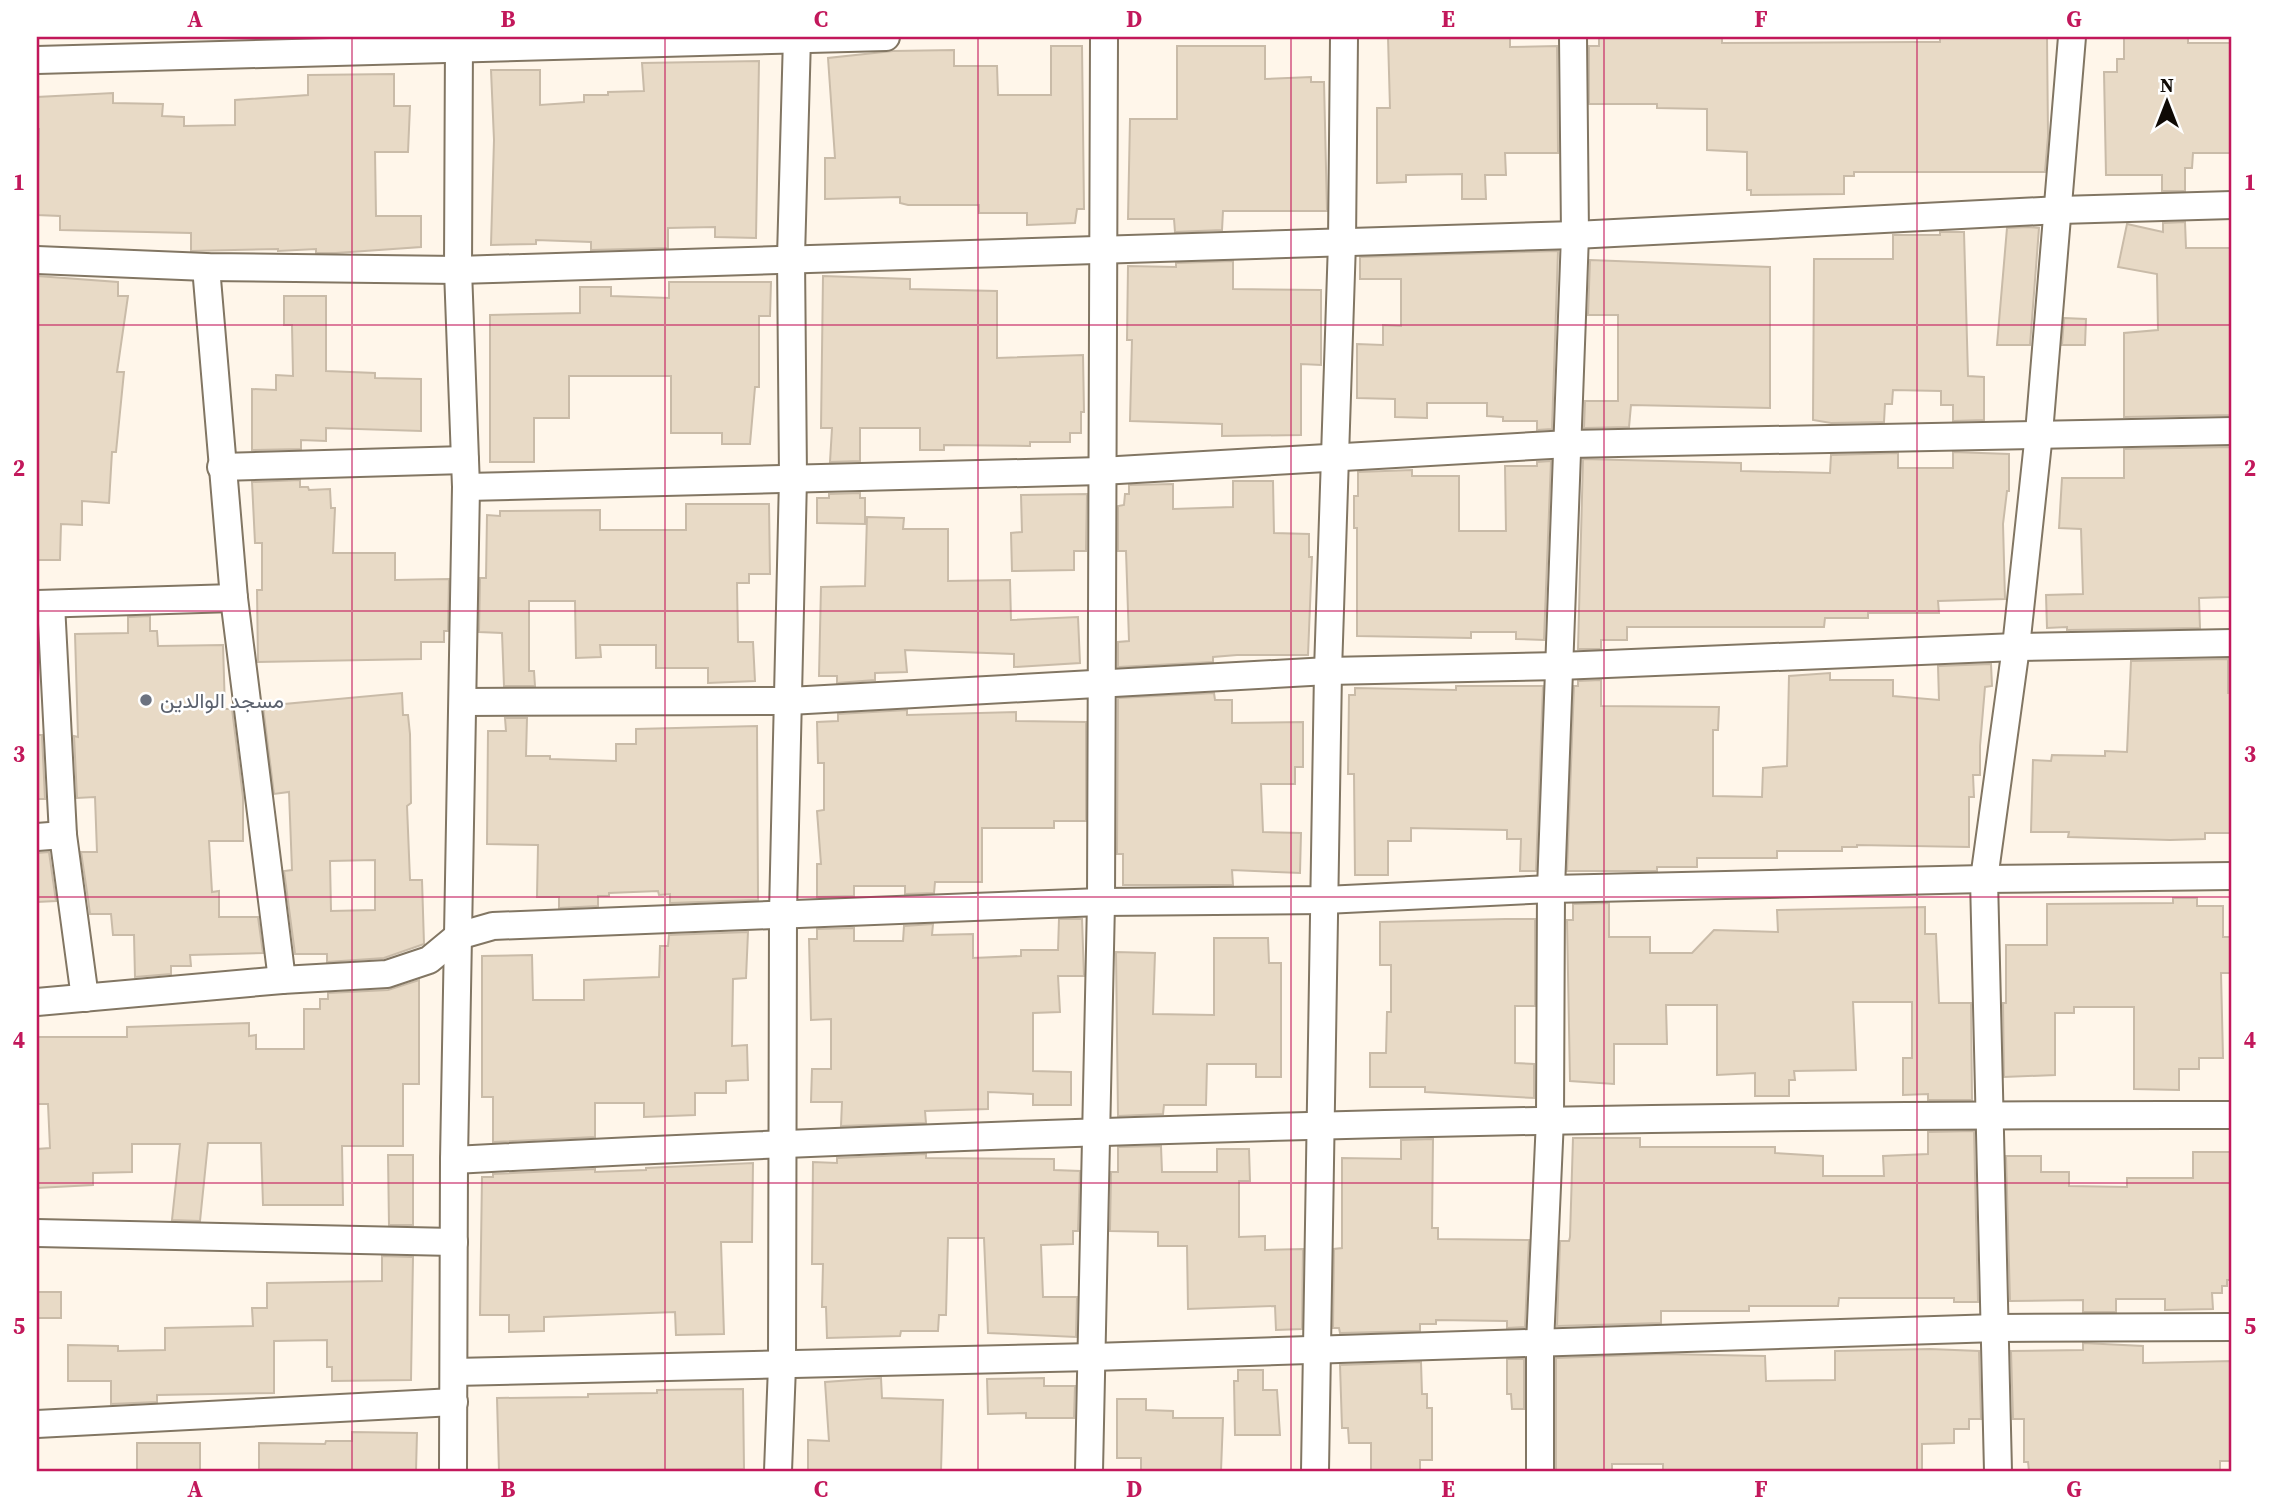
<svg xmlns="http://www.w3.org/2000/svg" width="2269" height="1508" viewBox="0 0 2269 1508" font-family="'Source Serif 4',Vazirmatn,serif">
<rect width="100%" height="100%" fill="#fff6ea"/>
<g fill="#e8dac6" stroke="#c9bba8" stroke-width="2" fill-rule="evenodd">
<polygon points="1388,37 1510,37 1510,47 1557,46 1558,153 1505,153 1506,175 1485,175 1486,199 1462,199 1462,174 1406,175 1406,182 1377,183 1377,108 1390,108"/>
<polygon points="1599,37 1722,37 1722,43 1916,42 1940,42 1940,37 2047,37 2048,136 2045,172 1854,172 1854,176 1844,176 1844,194 1751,195 1751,190 1747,190 1747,152 1707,150 1707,109 1657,108 1657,104 1589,104 1589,46 1599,46"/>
<polygon points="2124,37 2188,37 2188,43 2232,43 2232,153 2193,153 2192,168 2185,168 2185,191 2162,191 2162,175 2106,175 2104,72 2117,72 2117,59 2124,59"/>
<polygon points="1051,46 1082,46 1084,209 1077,209 1075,223 1027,225 1027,213 979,213 979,205 908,205 900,203 900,197 825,199 825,158 835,158 828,58 893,51 954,50 954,66 997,66 998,95 1051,95"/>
<polygon points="1177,46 1265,46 1265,79 1311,77 1311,82 1324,82 1327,211 1223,211 1222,230 1175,232 1174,219 1128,219 1130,119 1177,119"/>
<polygon points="759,61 756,238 715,237 715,227 668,228 668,248 591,250 591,242 536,240 536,244 491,245 494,140 491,70 540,70 540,105 584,102 584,95 608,95 608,92 644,91 642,63"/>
<polygon points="394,74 394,106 410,106 408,152 375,152 376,216 421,216 421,247 336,253 316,253 316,249 278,251 278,249 191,251 191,233 60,230 60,216 37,215 39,129 37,129 37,97 113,93 113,103 163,104 162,116 184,117 184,126 235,125 235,100 308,95 308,75"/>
<polygon points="2185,222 2186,248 2232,248 2232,415 2124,417 2124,333 2158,330 2157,274 2118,267 2127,224 2163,232 2163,223"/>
<polygon points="2028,227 2039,228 2030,345 1997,345 2007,228"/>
<polygon points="1940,232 1964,232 1968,376 1984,377 1984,420 1953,421 1953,405 1941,405 1941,391 1893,390 1892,404 1885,404 1884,422 1831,423 1813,420 1814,259 1893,259 1893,235 1940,235"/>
<polygon points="1558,251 1552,429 1537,430 1537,421 1503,421 1503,417 1487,416 1487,403 1427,403 1427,418 1395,417 1395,399 1357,398 1357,344 1383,345 1383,325 1401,326 1401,279 1360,279 1360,257"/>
<polygon points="1590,260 1770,267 1770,408 1631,405 1629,427 1584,428 1585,401 1618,401 1618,315 1588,315"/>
<polygon points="1233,261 1233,289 1321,290 1321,365 1301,364 1301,435 1222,436 1222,424 1130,421 1132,340 1127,340 1128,266 1176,267 1176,263"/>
<polygon points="37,276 118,282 118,296 128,296 117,372 124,372 116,452 112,452 109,503 82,501 82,525 61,524 60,560 37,560"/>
<polygon points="823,276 910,279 910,289 997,291 997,358 1083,355 1084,412 1081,412 1081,433 1070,433 1070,442 1030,442 1030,446 944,445 944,450 920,450 920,428 860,428 860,461 830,462 832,428 821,428"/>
<polygon points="669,282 771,282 770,316 759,316 759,387 755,387 750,444 722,444 722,433 671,433 671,376 569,376 569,418 534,418 534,462 490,462 490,315 580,313 580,287 611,287 611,296 669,298"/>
<polygon points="284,296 326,296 326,371 375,373 375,378 421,379 421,431 326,428 326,441 301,440 301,449 252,450 252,389 276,390 276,375 293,376 292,325 284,325"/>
<polygon points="2064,318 2086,319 2085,345 2062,345"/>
<polygon points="2232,447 2230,597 2199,598 2200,628 2067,630 2067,627 2047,628 2046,595 2083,594 2081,529 2059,528 2062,478 2124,478 2124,449"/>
<polygon points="1953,452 2009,454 2009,491 2007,491 2003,524 2005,599 1938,601 1939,613 1868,613 1868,618 1825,618 1824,627 1627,627 1627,640 1601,640 1601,649 1578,649 1583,459 1741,463 1741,471 1830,473 1831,455 1898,453 1898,468 1953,468"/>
<polygon points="1551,461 1544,640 1516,639 1516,632 1471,632 1471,638 1357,636 1357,528 1354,528 1354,496 1358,496 1358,472 1412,470 1412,476 1459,476 1459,531 1506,531 1505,466 1537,466 1537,462"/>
<polygon points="300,480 300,487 308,487 309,490 330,489 331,508 335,508 333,553 395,553 395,580 449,579 448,631 444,631 444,642 421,642 421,659 258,662 257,590 262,590 262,543 255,543 252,482"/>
<polygon points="1233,481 1273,481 1274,533 1309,534 1309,557 1312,557 1308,655 1237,655 1213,657 1213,662 1118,667 1118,642 1129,641 1126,551 1118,551 1118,506 1124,505 1125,494 1129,494 1129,485 1173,484 1173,509 1233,507"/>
<polygon points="860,493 860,498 865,498 865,524 817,523 817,498 829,498 829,494"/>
<polygon points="1087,494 1086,551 1074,551 1074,570 1012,571 1011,533 1022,532 1021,495"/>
<polygon points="686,504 769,504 770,574 749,574 749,583 737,583 738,642 753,642 755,681 708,683 708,668 656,668 656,645 600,645 601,657 576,658 575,601 529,601 529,671 534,671 535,686 504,686 502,633 479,632 480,578 486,578 487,515 500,516 500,511 600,510 600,530 686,530"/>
<polygon points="867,517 904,518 903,529 948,529 948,581 1010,580 1011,620 1078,617 1080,663 1014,667 1014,654 905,650 907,672 875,673 875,680 837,683 837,676 819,676 821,587 865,586"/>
<polygon points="150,616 150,631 157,631 158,646 223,645 225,709 232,709 243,797 243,841 209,841 212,892 219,891 219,917 258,917 263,953 190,955 191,966 171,966 171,974 135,977 134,935 113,935 111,914 90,914 88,899 81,852 97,852 95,797 77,798 74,736 78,737 75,634 128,633 128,617"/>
<polygon points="2228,659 2228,693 2232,693 2230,833 2205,833 2205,839 2170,840 2068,837 2069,832 2031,832 2033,760 2051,761 2052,755 2105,756 2105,751 2127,752 2131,661"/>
<polygon points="1991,664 1992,686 1985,687 1980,746 1980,775 1973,775 1974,797 1969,797 1969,847 1857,845 1857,847 1842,847 1842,851 1777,851 1777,858 1697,858 1697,867 1657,867 1657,871 1567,871 1574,686 1578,686 1578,681 1601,680 1601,706 1719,707 1718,730 1713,730 1713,796 1762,797 1763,768 1787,766 1789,676 1830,673 1830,680 1893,680 1893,696 1939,700 1938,666"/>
<polygon points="1456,686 1543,686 1536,871 1520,871 1521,839 1507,839 1507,830 1411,828 1411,841 1388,841 1388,875 1355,875 1354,774 1348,774 1349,695 1355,695 1355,688 1456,690"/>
<path d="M402,693L403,715H408L410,734L411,803L407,806L410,880H422L424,944L384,958L327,962V954H295L284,871L292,870L289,792L274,794L263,706ZM375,860V910L331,911L330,861Z"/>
<polygon points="1214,693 1215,700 1232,700 1232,723 1303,722 1303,767 1295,767 1295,784 1261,784 1263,832 1301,833 1300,873 1232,870 1233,885 1123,885 1123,854 1117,854 1118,698"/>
<polygon points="907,710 907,715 1016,712 1016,721 1086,722 1086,821 1054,821 1054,828 982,828 982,882 935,882 934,893 905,894 905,886 854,886 854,896 817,897 817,864 821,864 817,811 824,810 824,763 818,763 817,722 838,721 838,714"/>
<polygon points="505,718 527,718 526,756 550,756 550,759 616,761 616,744 636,744 636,729 757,726 758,900 670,903 670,894 659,895 658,891 609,893 609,896 598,896 598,906 559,908 559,897 537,897 538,845 487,844 488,731 506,731"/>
<polygon points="37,735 42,735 45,799 37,799"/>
<polygon points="49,852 56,901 37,902 37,853"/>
<polygon points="2173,898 2197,898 2197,906 2223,906 2223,937 2232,937 2232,973 2221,973 2223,1058 2199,1058 2199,1069 2179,1069 2179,1090 2134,1089 2134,1007 2074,1007 2074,1013 2055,1013 2055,1075 2004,1077 2003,1003 2006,1003 2006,945 2047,945 2047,904 2173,903"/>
<polygon points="1609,903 1609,937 1650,937 1650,953 1692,953 1714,930 1778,932 1777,910 1925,907 1925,934 1936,934 1939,1003 1971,1003 1972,1100 1928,1100 1928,1094 1903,1095 1903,1058 1912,1058 1912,1002 1853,1002 1856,1070 1794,1071 1795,1080 1789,1080 1789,1096 1755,1096 1755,1073 1717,1075 1717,1005 1666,1005 1667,1044 1614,1044 1614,1084 1570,1081 1567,920 1573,920 1573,904"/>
<polygon points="1059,919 1082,919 1084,976 1058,976 1060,1012 1033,1013 1033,1071 1071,1072 1071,1105 1033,1105 1033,1094 988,1092 988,1109 925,1111 926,1123 841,1126 842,1102 811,1102 812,1069 831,1069 831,1019 811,1020 809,939 817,939 817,929 854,928 854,941 903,941 904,926 933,924 932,935 973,934 973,958 1021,956 1021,950 1058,950"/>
<polygon points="1505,919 1535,919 1535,1006 1515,1006 1515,1063 1534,1064 1534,1098 1425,1092 1425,1087 1370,1087 1370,1053 1386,1053 1387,1012 1391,1012 1391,965 1380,965 1380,922"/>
<polygon points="748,932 746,978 733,979 732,1046 747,1045 748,1080 726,1081 726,1093 695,1093 695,1115 644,1117 644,1103 595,1103 595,1137 493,1142 493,1097 482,1097 482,956 532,955 533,1000 584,1000 584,980 659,977 660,946 668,946 669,935"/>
<polygon points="1214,938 1268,938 1269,963 1281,963 1281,1077 1256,1077 1256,1064 1207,1064 1206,1105 1164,1105 1163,1114 1118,1116 1116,952 1155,953 1153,1014 1214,1015"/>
<polygon points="419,980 419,1084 403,1084 403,1146 342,1146 343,1205 263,1205 261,1143 208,1143 200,1221 172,1220 180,1144 132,1144 132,1172 93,1173 93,1185 37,1188 37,1149 50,1148 48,1104 37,1104 37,1037 127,1037 127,1027 249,1023 249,1036 256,1035 256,1049 304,1049 304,1009 320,1009 320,999 328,999 328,993 388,990"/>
<polygon points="1974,1131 1978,1302 1954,1302 1954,1298 1839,1298 1838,1306 1749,1306 1749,1311 1661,1311 1661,1323 1557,1326 1560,1241 1569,1241 1570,1237 1573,1138 1640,1138 1640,1147 1775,1147 1775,1153 1823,1156 1823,1176 1884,1176 1883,1156 1928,1154 1928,1132"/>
<polygon points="1433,1139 1432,1228 1438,1228 1438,1239 1529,1240 1525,1327 1507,1328 1507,1321 1436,1320 1436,1324 1420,1324 1420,1331 1340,1333 1339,1328 1333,1328 1334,1249 1342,1248 1342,1158 1401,1159 1401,1140"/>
<polygon points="1161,1146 1162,1172 1217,1172 1217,1149 1249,1149 1250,1181 1239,1181 1239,1237 1265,1236 1265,1250 1303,1249 1302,1329 1276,1330 1275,1306 1188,1309 1187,1246 1158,1246 1158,1232 1110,1231 1111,1172 1118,1172 1118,1147"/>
<polygon points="2193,1152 2232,1152 2232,1280 2227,1280 2227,1286 2222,1286 2222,1293 2212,1293 2213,1309 2165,1310 2165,1299 2116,1299 2116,1312 2083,1312 2083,1300 2010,1301 2006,1156 2041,1156 2041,1172 2069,1172 2069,1186 2127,1187 2127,1178 2193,1178"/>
<polygon points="926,1154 926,1158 1054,1159 1054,1170 1080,1171 1078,1231 1073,1231 1073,1244 1041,1245 1043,1297 1077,1297 1076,1337 988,1333 984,1238 948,1238 946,1315 939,1315 938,1331 901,1331 900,1336 827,1338 826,1307 822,1307 823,1264 812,1264 813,1162 837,1163 837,1158"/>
<polygon points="388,1155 413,1155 413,1225 389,1225"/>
<polygon points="753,1163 752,1242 721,1242 724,1334 676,1335 675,1312 544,1317 544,1331 509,1332 509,1315 480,1315 482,1177 493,1177 493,1174 595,1169 595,1172 646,1170 646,1168"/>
<polygon points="382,1256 413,1257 411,1380 332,1381 332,1367 327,1367 327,1340 274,1341 274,1393 157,1395 157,1402 111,1404 111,1381 68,1381 68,1345 118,1346 118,1351 165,1350 165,1328 253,1326 252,1308 267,1308 267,1283 382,1281"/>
<rect x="37" y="1292" width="24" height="26"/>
<polygon points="2083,1343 2143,1346 2143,1363 2232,1361 2232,1461 2220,1461 2220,1471 2029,1471 2028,1462 2024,1462 2024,1419 2013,1419 2011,1351 2083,1350"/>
<polygon points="1930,1349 1979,1351 1981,1419 1969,1419 1969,1429 1954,1429 1954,1443 1922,1444 1922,1471 1663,1471 1663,1464 1612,1464 1612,1470 1556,1470 1556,1358 1663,1354 1765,1356 1766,1381 1835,1380 1835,1351"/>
<polygon points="1507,1359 1524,1359 1524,1409 1512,1409 1511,1394 1507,1394"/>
<polygon points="1421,1362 1422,1394 1427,1394 1427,1408 1432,1408 1432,1460 1420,1460 1420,1471 1371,1471 1371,1443 1349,1443 1348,1428 1342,1428 1340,1365"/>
<polygon points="1238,1370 1263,1370 1263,1390 1277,1390 1280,1435 1235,1435 1234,1381 1238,1381"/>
<polygon points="881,1378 882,1398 943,1400 941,1471 808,1471 808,1440 829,1441 825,1382"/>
<polygon points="1044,1378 1044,1386 1075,1386 1074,1418 1026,1418 1026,1413 988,1414 987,1379"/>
<polygon points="743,1389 744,1469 499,1471 497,1398 588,1397 588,1394 657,1393 657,1390"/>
<polygon points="1117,1399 1146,1399 1146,1410 1173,1411 1173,1418 1223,1418 1221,1471 1141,1471 1141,1458 1117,1458"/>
<polygon points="352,1432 417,1433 416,1471 259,1469 259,1443 325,1444 326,1441 352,1441"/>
<rect x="137" y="1443" width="63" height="28"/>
</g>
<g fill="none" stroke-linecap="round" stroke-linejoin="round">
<defs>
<g id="minor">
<polyline points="37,60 886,37"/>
<polyline points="37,260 206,267 458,270 1575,235 2060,210 2232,205"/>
<polyline points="206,267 234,598 282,980"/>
<polyline points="221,467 465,460"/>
<polyline points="466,487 1101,471 1569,444 2232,431"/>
<polyline points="37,604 234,598"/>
<polyline points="51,604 63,835 85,998"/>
<polyline points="463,702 789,701 1328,671 1560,666 2016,647 2232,643"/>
<polyline points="37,837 63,835"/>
<polyline points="37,1002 282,980 387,974 429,960 458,936 493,926 1101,902 1325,900 1551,889 1984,879 2232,876"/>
<path d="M454,1160C1047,1128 1639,1114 2232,1115"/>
<polyline points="37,1233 454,1242"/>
<polyline points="454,1372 1093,1357 1997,1328 2232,1327"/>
<polyline points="37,1424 454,1402"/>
<polyline points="453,1471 454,1160 466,487 458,270 459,37"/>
<polyline points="778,1471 782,1366 783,913 793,478 791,257 797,37"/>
<polyline points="1089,1471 1101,902 1104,37"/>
<polyline points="1315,1471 1328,671 1342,242 1344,37"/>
<polyline points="1540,1471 1540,1344 1550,1119 1551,889 1575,235 1573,37"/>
<polyline points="1998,1471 1984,879 2016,647 2039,433 2072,37"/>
</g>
</defs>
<use href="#minor" stroke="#827663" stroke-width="30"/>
<use href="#minor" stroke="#fff" stroke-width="26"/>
</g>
<path fill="none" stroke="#c2185b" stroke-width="2" stroke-opacity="0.55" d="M352,37V1471M665,37V1471M978,37V1471M1291,37V1471M1604,37V1471M1917,37V1471M37,325H2232M37,611H2232M37,897H2232M37,1183H2232"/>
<circle fill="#6b7280" stroke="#fff" stroke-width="2.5" cx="146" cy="700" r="7"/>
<g text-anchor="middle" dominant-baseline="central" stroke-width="5" stroke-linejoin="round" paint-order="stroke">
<g font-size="21" fill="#5b616d" stroke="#fff" text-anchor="start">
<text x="160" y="700">مسجد الوالدين</text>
</g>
</g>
<rect width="2269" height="1508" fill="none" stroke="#ffffff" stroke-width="77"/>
<g transform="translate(2167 102)" stroke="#ffffff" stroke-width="5" paint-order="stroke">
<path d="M0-5L12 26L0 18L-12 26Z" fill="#0f0a05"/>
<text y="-10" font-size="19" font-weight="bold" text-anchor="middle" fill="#0f0a05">N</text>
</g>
<rect x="38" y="38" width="2192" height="1432" fill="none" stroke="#c2185b" stroke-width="2.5"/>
<g font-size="23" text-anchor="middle" font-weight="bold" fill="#c2185b">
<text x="195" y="27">A</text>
<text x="508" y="27">B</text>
<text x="821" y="27">C</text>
<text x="1134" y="27">D</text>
<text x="1448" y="27">E</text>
<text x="1761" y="27">F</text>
<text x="2074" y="27">G</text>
<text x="19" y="190">1</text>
<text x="2250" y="190">1</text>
<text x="19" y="476">2</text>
<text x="2250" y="476">2</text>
<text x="19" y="762">3</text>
<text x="2250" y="762">3</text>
<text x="19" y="1048">4</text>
<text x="2250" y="1048">4</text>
<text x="19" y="1334">5</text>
<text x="2250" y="1334">5</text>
<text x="195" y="1497">A</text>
<text x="508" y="1497">B</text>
<text x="821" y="1497">C</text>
<text x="1134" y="1497">D</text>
<text x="1448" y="1497">E</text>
<text x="1761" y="1497">F</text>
<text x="2074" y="1497">G</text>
</g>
</svg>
